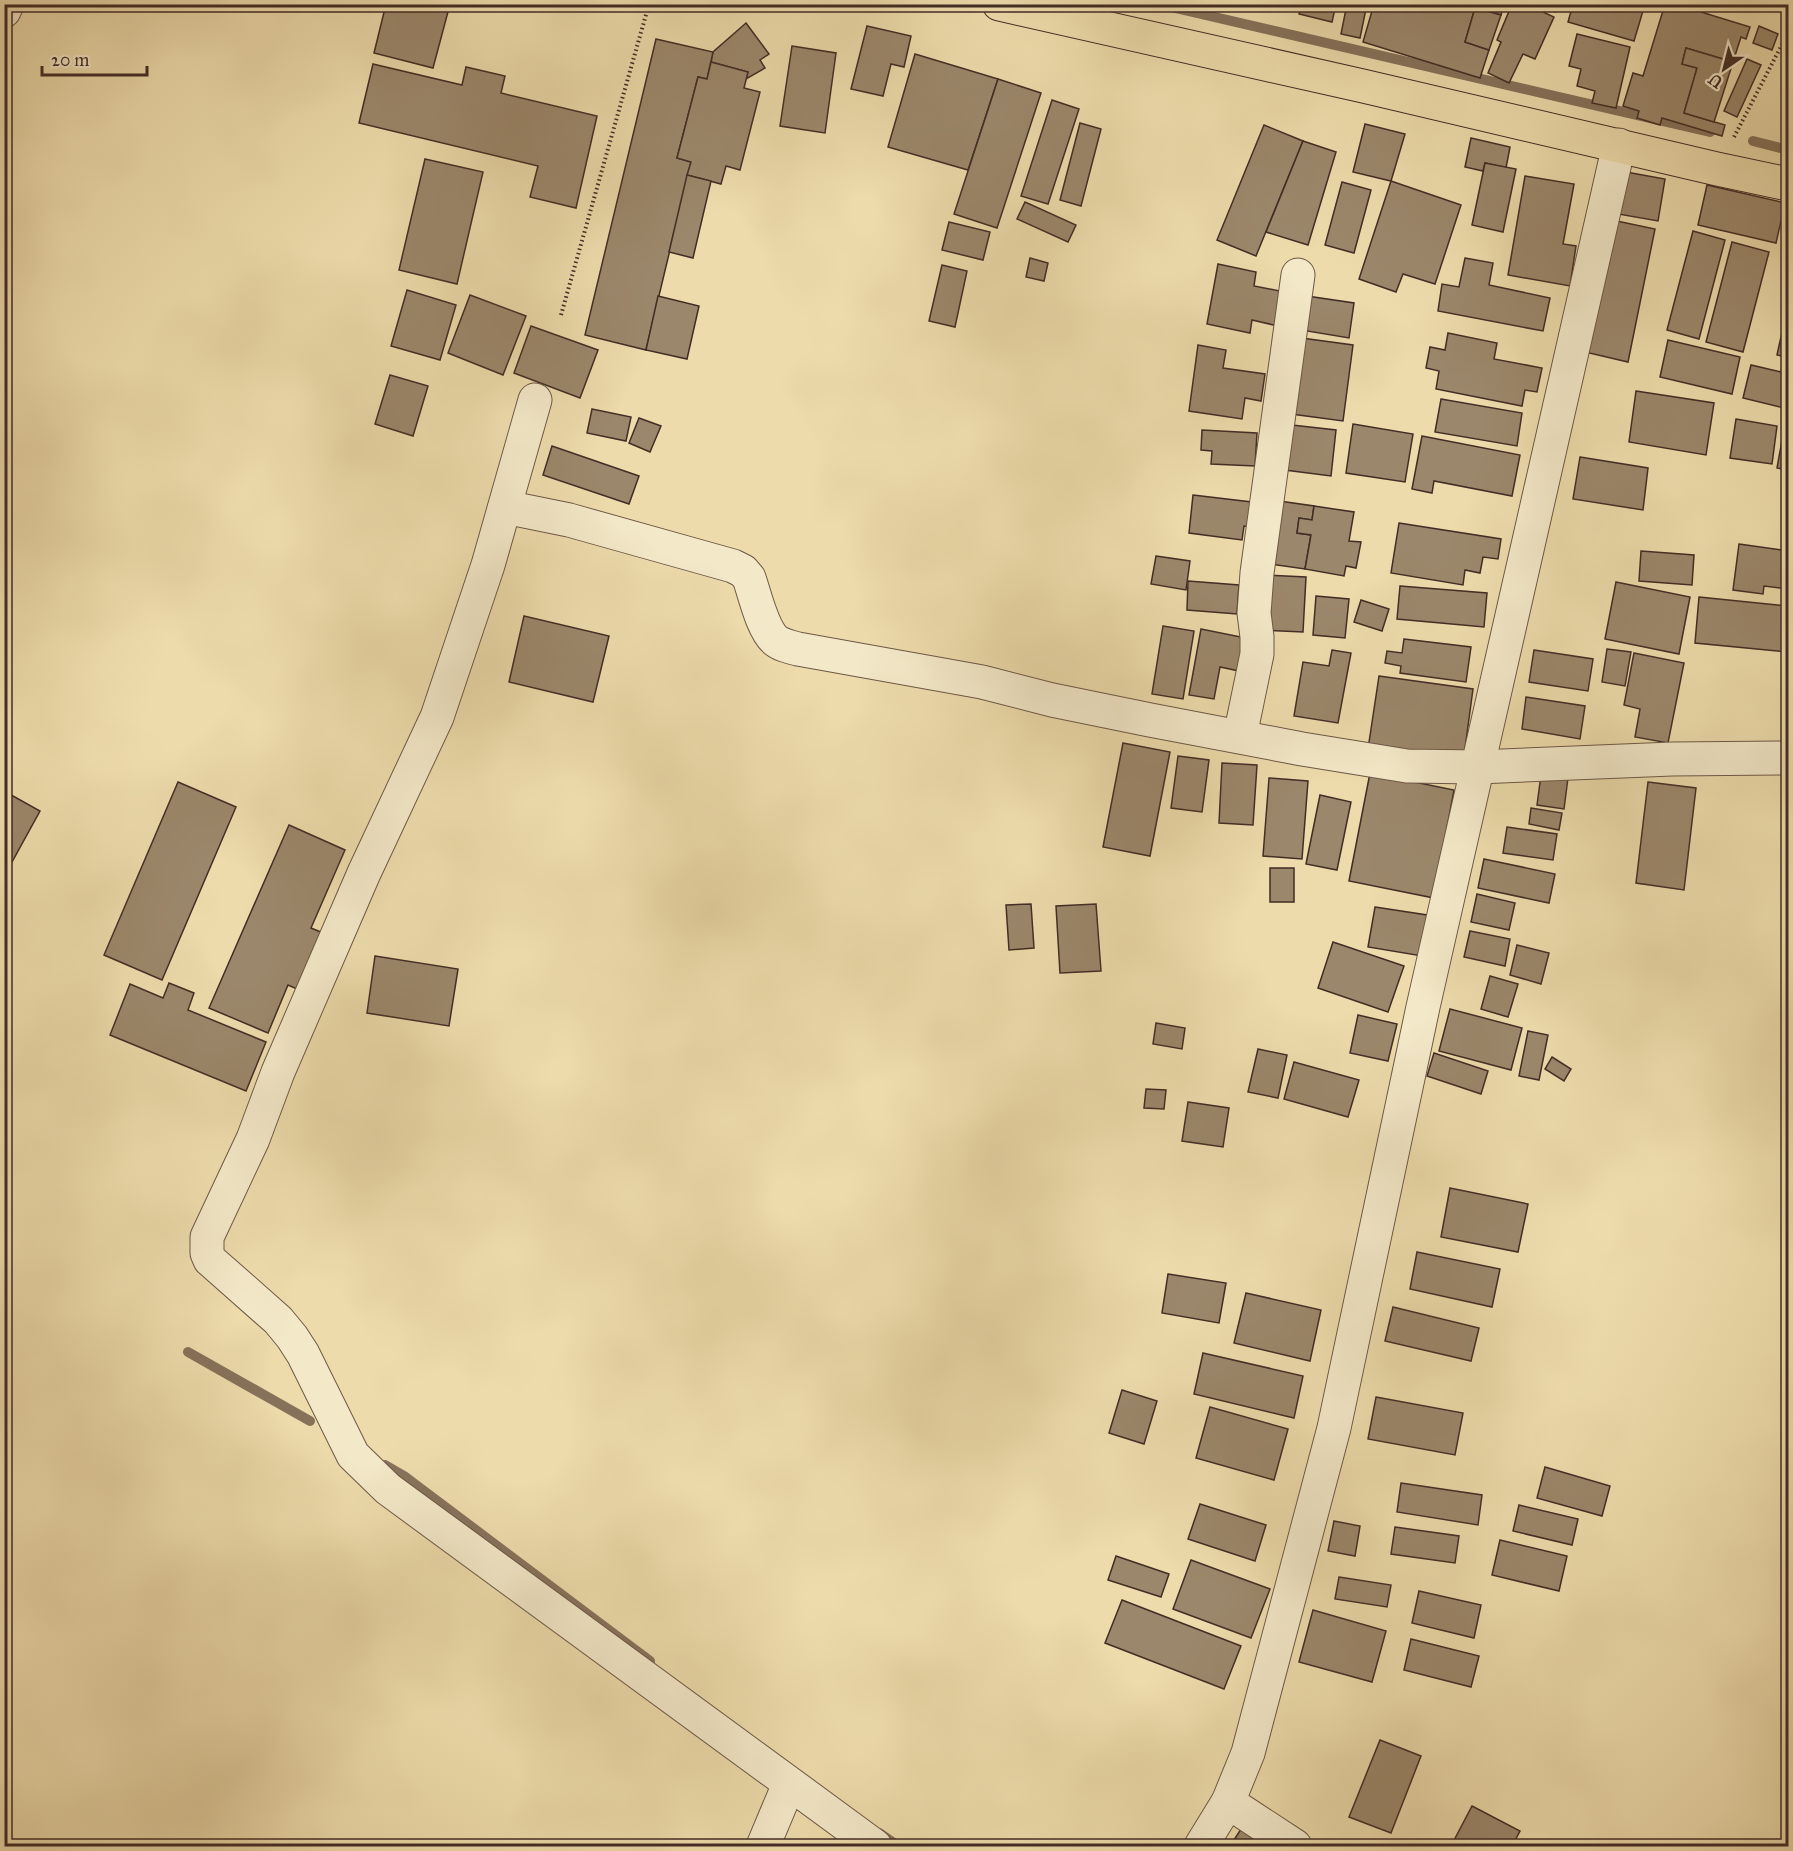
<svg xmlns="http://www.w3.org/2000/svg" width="1793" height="1851" viewBox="0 0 1793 1851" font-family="'IM FELL Great Primer',serif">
<rect width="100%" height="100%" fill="#eddbab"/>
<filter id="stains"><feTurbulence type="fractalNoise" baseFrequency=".00333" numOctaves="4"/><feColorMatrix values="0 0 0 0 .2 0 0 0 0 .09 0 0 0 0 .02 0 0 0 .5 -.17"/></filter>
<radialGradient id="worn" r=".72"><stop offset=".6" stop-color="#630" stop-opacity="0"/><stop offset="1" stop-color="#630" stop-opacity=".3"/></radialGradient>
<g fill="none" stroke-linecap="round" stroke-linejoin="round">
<g stroke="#86725b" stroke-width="10">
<polyline points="1158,4 1710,132"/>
<polyline points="1753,141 1788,150"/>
<polyline points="188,1352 310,1421"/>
<polyline points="385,1465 404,1476 650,1661"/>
<polyline points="879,1833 898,1846"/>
</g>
</g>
<g fill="#9b876b" stroke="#422d26" stroke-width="1.5">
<polygon points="386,4 435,4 449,8 433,68 374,53"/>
<polygon points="1302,4 1336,4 1332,22 1299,14"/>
<polygon points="1347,4 1367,4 1360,38 1341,34"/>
<polygon points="1374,4 1504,4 1501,15 1475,8 1465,42 1489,50 1480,78 1363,42"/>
<polygon points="1512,4 1526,4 1554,17 1535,59 1523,54 1509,83 1488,73 1501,42 1497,40"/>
<polygon points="1540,4 1559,4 1555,12"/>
<polygon points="1573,4 1645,4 1634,41 1568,22"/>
<polygon points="1665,4 1675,4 1750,27 1746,39 1741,37 1733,62 1686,48 1682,64 1697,68 1684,113 1725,125 1722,136 1662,118 1660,125 1637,118 1639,111 1623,106 1633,73 1643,76"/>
<polygon points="1475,8 1501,15 1489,50 1465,42"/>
<polygon points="746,23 769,54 760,60 765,68 746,79 748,72 711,62 713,52"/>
<polygon points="867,26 911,36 904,67 891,64 883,96 851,89"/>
<polygon points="1759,26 1778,34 1772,50 1753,43"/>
<polygon points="1577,34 1630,47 1616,108 1592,103 1595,91 1577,86 1581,69 1569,66"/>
<polygon points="656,39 713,52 707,79 698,77 677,158 691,162 646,350 585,335"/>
<polygon points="792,46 836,53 825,133 780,126"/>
<polygon points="1686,48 1733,62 1714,122 1684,113 1697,68 1682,64"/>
<polygon points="915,54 998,79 968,170 888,147"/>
<polygon points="1747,59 1761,65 1737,117 1724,111"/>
<polygon points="711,62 748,72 744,88 760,92 740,170 726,166 721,184 687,175 691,162 677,158 698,77 707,79"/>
<polygon points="373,64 462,85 466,67 505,76 501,93 597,116 576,208 530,197 538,166 359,123"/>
<polygon points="998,79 1041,93 997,228 954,214"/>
<polygon points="1052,100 1079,109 1048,204 1021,196"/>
<polygon points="1080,123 1101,129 1081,206 1060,200"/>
<polygon points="1365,124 1405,134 1391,181 1353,172"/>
<polygon points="1264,125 1303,141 1256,256 1217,240"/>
<polygon points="1471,138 1510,147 1506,168 1485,163 1483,171 1465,167"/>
<polygon points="1303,141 1336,152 1308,245 1266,232"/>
<polygon points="425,159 483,172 457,284 399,270"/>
<polygon points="1485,163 1516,169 1503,232 1472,225"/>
<polygon points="1626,172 1665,179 1658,221 1618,214"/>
<polygon points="687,175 711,181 693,258 669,252"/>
<polygon points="1525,176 1574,184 1563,244 1576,246 1570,286 1508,275"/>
<polygon points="1391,181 1461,205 1435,284 1403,274 1396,292 1359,279"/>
<polygon points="1342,182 1371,190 1354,253 1325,245"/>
<polygon points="1707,185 1785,203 1776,243 1698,225"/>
<polygon points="1025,202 1076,225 1068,242 1017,219"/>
<polygon points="1612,220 1655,229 1628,362 1585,352"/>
<polygon points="949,222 990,232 983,260 942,250"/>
<polygon points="1693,231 1725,240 1699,339 1667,330"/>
<polygon points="1732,242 1769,252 1743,352 1706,342"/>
<polygon points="1030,258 1048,263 1044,281 1026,277"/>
<polygon points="1465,258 1493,263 1489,285 1550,298 1543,331 1438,311 1442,284 1459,287"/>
<polygon points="1218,264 1256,272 1254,286 1285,292 1278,326 1252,320 1250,333 1207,324"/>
<polygon points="942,265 967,271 955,327 929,321"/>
<polygon points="407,290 456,305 440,360 391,346"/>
<polygon points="470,295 526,316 503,375 448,353"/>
<polygon points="1300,295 1354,303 1349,338 1295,329"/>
<polygon points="658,296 699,306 687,359 646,350"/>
<polygon points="1788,305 1788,357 1777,355"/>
<polygon points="531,326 598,350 580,398 514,373"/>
<polygon points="1448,333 1497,343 1494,359 1542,368 1537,392 1525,390 1522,406 1436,389 1439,371 1426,368 1430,347 1445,350"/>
<polygon points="1294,337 1353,345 1343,421 1284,413"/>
<polygon points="1668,340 1740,357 1732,394 1660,377"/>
<polygon points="1198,345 1226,350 1223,368 1265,374 1261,401 1245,398 1242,419 1189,411"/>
<polygon points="1783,363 1788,364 1788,409 1743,398 1751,365 1781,372"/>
<polygon points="390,375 428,386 413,436 375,424"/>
<polygon points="1636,391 1714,403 1706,455 1629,442"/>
<polygon points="1441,399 1522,413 1517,446 1435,432"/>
<polygon points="592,409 631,417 626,441 587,433"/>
<polygon points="639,418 661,426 650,452 629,443"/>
<polygon points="1736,419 1777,426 1772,464 1730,458"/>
<polygon points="1283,424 1336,430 1331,476 1277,469"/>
<polygon points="1353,424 1413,434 1405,482 1346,473"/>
<polygon points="1202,430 1257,433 1255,466 1211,464 1212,451 1201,450"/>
<polygon points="1422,436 1520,455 1512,496 1434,481 1432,493 1412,489"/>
<polygon points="1782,440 1788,441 1788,470 1777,468"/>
<polygon points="552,446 639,476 629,504 543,475"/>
<polygon points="1580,457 1648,468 1643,510 1573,499"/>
<polygon points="1193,495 1260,503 1257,528 1244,526 1242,540 1189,533"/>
<polygon points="1272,500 1314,506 1312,520 1299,518 1297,533 1311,535 1305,569 1262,563"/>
<polygon points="1314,506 1354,512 1349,541 1361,542 1356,568 1346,566 1344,576 1305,569 1311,535 1297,533 1299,518 1312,520"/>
<polygon points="1399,523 1501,539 1498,559 1483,557 1480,573 1465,570 1463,585 1391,573"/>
<polygon points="1739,544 1788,551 1788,589 1764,586 1763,594 1733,590"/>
<polygon points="1641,551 1694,555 1692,585 1639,581"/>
<polygon points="1156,556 1190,561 1186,590 1151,584"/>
<polygon points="1262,575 1306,577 1303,632 1259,630"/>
<polygon points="1188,581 1239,585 1237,614 1187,610"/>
<polygon points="1616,582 1690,597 1679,654 1605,639"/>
<polygon points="1400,586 1487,593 1484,627 1397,619"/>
<polygon points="1316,596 1349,599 1345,638 1313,635"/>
<polygon points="1699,597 1788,606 1788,652 1695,643"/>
<polygon points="1361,600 1389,609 1382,631 1354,622"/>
<polygon points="524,616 609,636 593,702 509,682"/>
<polygon points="1163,626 1194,631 1183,699 1152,694"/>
<polygon points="1201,629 1251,639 1244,672 1220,667 1214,699 1189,695"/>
<polygon points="1404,639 1471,647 1466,682 1400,673 1401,666 1385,663 1387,651 1402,653"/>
<polygon points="1607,649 1631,652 1625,686 1602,682"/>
<polygon points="1332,650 1351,653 1338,723 1294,716 1303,662 1329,666"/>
<polygon points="1534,650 1593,659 1588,691 1529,682"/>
<polygon points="1634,653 1684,663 1668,743 1635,737 1640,709 1624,705"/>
<polygon points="1379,676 1473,689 1463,763 1368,749"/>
<polygon points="1526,697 1585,706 1580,739 1522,729"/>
<polygon points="1123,743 1170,752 1150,856 1103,847"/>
<polygon points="1178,756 1209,760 1202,812 1171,808"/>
<polygon points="1222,763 1257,765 1253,825 1219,823"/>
<polygon points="1370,773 1454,790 1434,898 1349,881"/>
<polygon points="1541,775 1568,778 1564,809 1537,805"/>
<polygon points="1269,778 1308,781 1302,859 1263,856"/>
<polygon points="178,782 236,807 162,980 104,955"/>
<polygon points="1648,782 1696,788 1684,890 1636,883"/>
<polygon points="4,791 40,811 12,862 4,858"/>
<polygon points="1320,795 1351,802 1337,870 1306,864"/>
<polygon points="1531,808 1562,813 1559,830 1529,824"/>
<polygon points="289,825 345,850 311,928 328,935 304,992 288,985 268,1033 209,1008"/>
<polygon points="1507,827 1557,834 1553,860 1503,853"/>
<polygon points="1484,859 1555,874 1549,903 1478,888"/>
<rect x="1270" y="868" width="24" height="34"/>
<polygon points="1477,894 1515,903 1509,930 1471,922"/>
<polygon points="1031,904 1034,948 1009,950 1006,905"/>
<polygon points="1096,904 1101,971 1060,973 1056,906"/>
<polygon points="1375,907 1427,915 1422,956 1368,947"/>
<polygon points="1470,931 1510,939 1505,966 1464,957"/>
<polygon points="1333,942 1404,966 1388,1012 1318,988"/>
<polygon points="1517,945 1549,953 1541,984 1510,975"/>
<polygon points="375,956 458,969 449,1026 367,1013"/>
<polygon points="1490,976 1518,984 1508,1017 1481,1009"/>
<polygon points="169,983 194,993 188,1010 266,1042 246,1091 110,1035 130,984 163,998"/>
<polygon points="1450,1009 1522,1028 1511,1070 1439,1051"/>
<polygon points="1358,1015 1397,1024 1388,1061 1350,1053"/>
<polygon points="1156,1023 1185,1028 1182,1049 1153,1044"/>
<polygon points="1528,1031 1548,1035 1539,1080 1519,1076"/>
<polygon points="1258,1049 1287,1055 1278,1098 1248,1092"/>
<polygon points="1434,1053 1488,1071 1481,1094 1427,1076"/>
<polygon points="1552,1057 1571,1069 1564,1081 1545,1069"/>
<polygon points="1294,1062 1359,1080 1348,1117 1284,1099"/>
<polygon points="1146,1089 1166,1090 1164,1109 1144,1108"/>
<polygon points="1188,1102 1229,1108 1223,1147 1182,1141"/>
<polygon points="1450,1188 1528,1204 1518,1252 1441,1237"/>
<polygon points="1417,1252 1500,1269 1492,1307 1410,1289"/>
<polygon points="1168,1274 1226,1283 1219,1323 1162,1313"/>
<polygon points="1246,1293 1321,1310 1310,1361 1234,1343"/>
<polygon points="1393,1307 1479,1328 1471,1361 1385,1341"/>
<polygon points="1203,1353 1303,1376 1294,1418 1194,1394"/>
<polygon points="1122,1390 1157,1401 1144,1444 1109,1433"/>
<polygon points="1376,1397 1463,1413 1455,1455 1368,1439"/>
<polygon points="1210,1407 1288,1429 1274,1480 1196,1458"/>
<polygon points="1545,1467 1610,1486 1602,1516 1537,1498"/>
<polygon points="1401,1483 1482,1495 1478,1525 1397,1512"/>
<polygon points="1200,1504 1266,1525 1255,1561 1188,1539"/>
<polygon points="1519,1505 1578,1519 1572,1545 1513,1531"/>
<polygon points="1334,1521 1360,1526 1355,1556 1328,1551"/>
<polygon points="1395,1527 1459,1536 1455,1563 1391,1554"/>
<polygon points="1500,1540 1567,1556 1559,1591 1492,1575"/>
<polygon points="1116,1556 1169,1574 1161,1597 1108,1580"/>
<polygon points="1191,1560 1270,1589 1251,1638 1173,1609"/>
<polygon points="1339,1577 1391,1585 1387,1607 1335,1599"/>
<polygon points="1419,1591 1481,1605 1474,1638 1412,1623"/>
<polygon points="1122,1600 1241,1646 1224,1689 1105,1643"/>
<polygon points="1313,1610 1386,1631 1372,1682 1299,1662"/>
<polygon points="1411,1639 1479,1656 1471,1687 1404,1670"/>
<polygon points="1380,1740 1421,1756 1391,1833 1349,1817"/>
<polygon points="1472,1806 1520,1831 1512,1846 1451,1846"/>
<polygon points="1243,1826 1276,1846 1230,1846"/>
</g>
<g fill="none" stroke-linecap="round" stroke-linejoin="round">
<defs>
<g id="street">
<polyline points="4,11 7,4"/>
<polyline points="535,400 488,565 437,717 364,873 278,1072 253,1139 207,1237 207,1253 210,1260 278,1320 292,1337 303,1354 353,1455 388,1489 875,1846"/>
<path d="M505,507L569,520L733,566L743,571L749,578C755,595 762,628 775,640C781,645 790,647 798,649L982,682L1052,700L1150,720L1302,749L1407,766L1478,767L1672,759L1788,758"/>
<polyline points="1240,736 1257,654 1257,637 1254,613 1257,573 1298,275"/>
<polyline points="1228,1802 1295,1846"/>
<polyline points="763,1846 789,1784"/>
<polyline points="1201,1846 1228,1802 1248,1753 1334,1428 1423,1007 1619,145"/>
</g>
<polyline id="primary" points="999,4 1363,86 1717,169 1788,184"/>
</defs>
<use href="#street" stroke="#6d5847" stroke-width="35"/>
<use href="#primary" stroke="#422d26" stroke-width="35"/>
<g stroke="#422d26" stroke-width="4" stroke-dasharray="1.5 3" stroke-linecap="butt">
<polyline points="1734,137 1788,33"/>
<polyline points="561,315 649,4"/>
</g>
<use href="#street" stroke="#f3e8c8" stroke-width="33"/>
<use href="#primary" stroke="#eddbab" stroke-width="33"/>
</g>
<rect width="1793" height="1851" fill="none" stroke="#eddbab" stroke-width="24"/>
<rect x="6" y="6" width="1781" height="1839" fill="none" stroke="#422d26" stroke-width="3"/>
<rect x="12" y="12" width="1769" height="1827" fill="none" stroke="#422d26" stroke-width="1.5"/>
<g transform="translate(1724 69) rotate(215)" stroke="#f3e8c8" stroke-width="4.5" paint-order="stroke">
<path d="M0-4.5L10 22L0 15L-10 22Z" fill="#422d26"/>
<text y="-9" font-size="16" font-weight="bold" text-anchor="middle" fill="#422d26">U</text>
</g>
<path d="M42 66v9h105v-9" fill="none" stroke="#422d26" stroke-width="3"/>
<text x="51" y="66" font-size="18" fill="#422d26" stroke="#f3e8c8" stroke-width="4.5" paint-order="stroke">20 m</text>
<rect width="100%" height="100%" filter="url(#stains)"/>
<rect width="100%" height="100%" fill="url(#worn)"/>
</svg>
